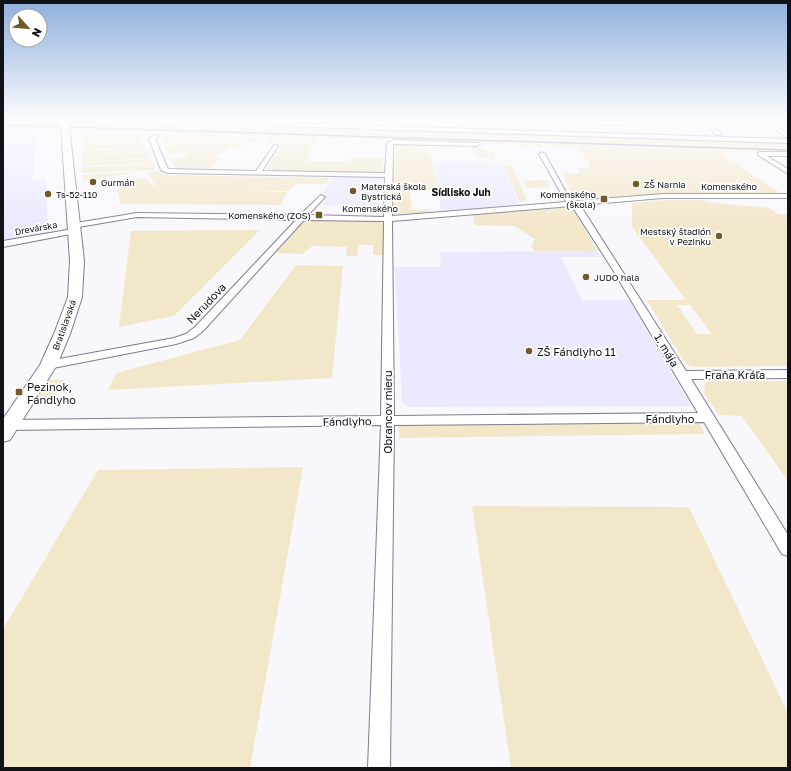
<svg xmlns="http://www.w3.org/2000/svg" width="791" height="771" viewBox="0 0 791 771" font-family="'Golos Text',sans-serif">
<rect width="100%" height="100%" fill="#f8f8fc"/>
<g fill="#eae9ff">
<polygon points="3,120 43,120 44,127 37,129 32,181 46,179 48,233 3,241"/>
<polygon points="434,161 493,161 502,164 520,206 441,212"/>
<polygon points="334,176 380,177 383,178 381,206 321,205 328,198 325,197 326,195 322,194"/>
<polygon points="597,251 600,257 561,257 582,300 629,300 691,406 408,407 402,402 395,267 441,267 440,252"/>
</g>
<g fill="#f3e7ca" fill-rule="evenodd">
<polygon points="89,120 188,122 191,128 186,130 70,126 72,123"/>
<polygon points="193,122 538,134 540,141 193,130 196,128"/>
<polygon points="70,128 187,131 184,133 136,132 85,134 84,131 70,129"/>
<polygon points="189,132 540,143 543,149 538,148 537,145 527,145 524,148 521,145 187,133"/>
<polygon points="139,133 141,138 84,139 84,135"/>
<polygon points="167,134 268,137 262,137 260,140 265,140 264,142 160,140"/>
<polygon points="542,134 788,142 788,149 543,141"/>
<polygon points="270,137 318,138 314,146 310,148 306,161 349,161 349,158 382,158 383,173 268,171 266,170 282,143 266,142"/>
<polygon points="141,138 143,142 83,145 84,140"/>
<polygon points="161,141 246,143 242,147 228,147 222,154 219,154 216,157 219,158 210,168 176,168 170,158 185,158 188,153 168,153 165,147 173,146 173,144 164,145"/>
<polygon points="143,143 145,147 83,150 83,145"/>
<polygon points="427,143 428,154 431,154 438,189 409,189 412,210 429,209 430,213 394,216 395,144"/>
<polygon points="545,143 788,151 788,153 720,152 782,194 661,194 574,199 562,173 580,173 577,168 589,168 591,166 577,147 579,146 546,146"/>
<polygon points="471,145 479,145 476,147 494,152 496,160 476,157"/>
<polygon points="146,148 147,152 83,155 83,151"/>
<polygon points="148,153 150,158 83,162 83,156"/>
<polygon points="150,159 152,163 82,166 82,163"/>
<polygon points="153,164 155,170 82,173 82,167"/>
<polygon points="503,164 513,167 527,200 520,203"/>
<polygon points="161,171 169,172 167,175 330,178 326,184 296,184 288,191 192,190 287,192 281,205 121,204 115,182 146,178 158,190 147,172"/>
<polygon points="140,172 83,181 82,175"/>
<polygon points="547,180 550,187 526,188 522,181"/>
<path d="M670,200H704L706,202L769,208L778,214L788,215V366L697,367L689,366L683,360L647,300H686L632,227V203ZM677,305H690L712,334H697Z"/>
<polygon points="571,207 574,209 597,251 534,251 531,246 535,239 517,228 515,226 475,225 473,215"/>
<polygon points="306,219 380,221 383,224 384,255 373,255 373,245 359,245 357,256 346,256 347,247 312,246 303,254 276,253"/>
<polygon points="260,230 174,316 119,327 131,231"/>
<polygon points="296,265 343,266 332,378 108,390 116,373 240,340"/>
<polygon points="49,380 65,380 51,404 33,406"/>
<polygon points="711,381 788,381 788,481 742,416 719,415 704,393 705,383"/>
<polygon points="698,421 705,434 399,438 399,424"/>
<polygon points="303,467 250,768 3,768 3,629 98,470"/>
<polygon points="472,506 689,507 788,713 788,768 511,768"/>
</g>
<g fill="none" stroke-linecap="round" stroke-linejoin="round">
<polyline stroke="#7c7a97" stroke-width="1.5" points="3,125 788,150"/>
<defs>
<g id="street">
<polygon points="158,120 194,120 788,139 788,143 161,122"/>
<polygon points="482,120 663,122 666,124 663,126 485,122"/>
<polygon points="701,120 706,120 721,133 721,135 717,135"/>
<polygon points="762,120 767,120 788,134 788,137 785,137"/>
<path d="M154,135L159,136L155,139L168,169L256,171L275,144L278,146L262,171L385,173L387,143L394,140L479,143L480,144L477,146L393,144L392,216L566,202L539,154L542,152L545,154L569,198L575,201L663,194H788V198H663L580,205L686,371L788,370V378L691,379L788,535V556L782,554L704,422L394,425L390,768H368L381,425L9,430L3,426L4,422L9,420L381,416L384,221L304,220L203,331L194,338L176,344L48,369L44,368L42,365L44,362L48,361L174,338L186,334L195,327L296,220L137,217L73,228H70V224L137,213L300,215L321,195L325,197L308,215L384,217L385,177L168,173L161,170L149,139ZM572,206L613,270L698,413L394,416L392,221Z"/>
<polygon points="760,152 788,152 788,156 767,156 788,169 788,174 758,155 758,153"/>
<polygon points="73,229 76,229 76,233 3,247 3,241"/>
</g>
<polygon id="secondary" points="57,120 65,120 69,126 84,261 82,297 70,334 57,365 10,440 3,442 3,419 40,365 54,334 68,297 70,261 61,126"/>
</defs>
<use href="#street" stroke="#7e7c8e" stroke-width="2"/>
<use href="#secondary" stroke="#7e7c8e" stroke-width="2"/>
<use href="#street" fill="#fff" fill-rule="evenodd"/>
<use href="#secondary" fill="#fff" fill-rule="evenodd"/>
</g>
<linearGradient id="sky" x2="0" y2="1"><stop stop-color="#8fafde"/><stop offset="0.53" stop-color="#fcfcfe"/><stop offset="1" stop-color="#fcfcfe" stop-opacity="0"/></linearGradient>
<rect width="791" height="227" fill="url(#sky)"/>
<g fill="#6e5b29" stroke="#fff" stroke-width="1.5">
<circle cx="93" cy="182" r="4"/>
<circle cx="636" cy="184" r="4"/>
<circle cx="353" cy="191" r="4"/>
<circle cx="48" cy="194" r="4"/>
<rect x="600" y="195" width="8" height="8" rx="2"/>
<rect x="315" y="211" width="8" height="8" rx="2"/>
<circle cx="719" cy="236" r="4"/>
<circle cx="586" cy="277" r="4"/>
<circle cx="529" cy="351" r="4"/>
<rect x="15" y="388" width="8" height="8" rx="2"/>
</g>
<g text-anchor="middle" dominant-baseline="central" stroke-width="3.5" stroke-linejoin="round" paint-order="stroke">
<g font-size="9" fill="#111118" stroke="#fff" text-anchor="start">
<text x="101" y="182">Gurmán</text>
<text x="644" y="184">ZŠ Narnia</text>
<text x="361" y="186">Materská škola<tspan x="361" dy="10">Bystrická</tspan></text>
<text x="56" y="194">Ts-52-110</text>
<text x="596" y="194" text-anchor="end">Komenského<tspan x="596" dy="10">(škola)</tspan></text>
<text x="311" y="215" text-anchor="end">Komenského (ZOS)</text>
<text x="711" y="231" text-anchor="end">Mestský štadión<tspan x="711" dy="10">v Pezinku</tspan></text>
<text x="594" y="277">JUDO hala</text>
</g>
<g font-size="9" fill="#111118" stroke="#fff">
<text x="729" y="186">Komenského</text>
<text x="370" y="208">Komenského</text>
<text transform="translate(36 228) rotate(-10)">Drevárska</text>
<text transform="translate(64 325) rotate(-70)">Bratislavská</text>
</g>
<g font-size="10" font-weight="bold" fill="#111118" stroke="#fff">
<text x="461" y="192">Sídlisko Juh</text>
</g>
<g font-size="11" fill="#111118" stroke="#fff">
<text transform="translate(206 303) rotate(-46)">Nerudova</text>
<text transform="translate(667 350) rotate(59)">1. mája</text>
<text x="735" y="374">Fraňa Kráľa</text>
<text transform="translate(387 412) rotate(-90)">Obrancov mieru</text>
<text x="670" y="418">Fándlyho</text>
<text transform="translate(347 421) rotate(-1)">Fándlyho</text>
</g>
<g font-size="11" fill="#111118" stroke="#fff" text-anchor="start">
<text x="537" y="351">ZŠ Fándlyho 11</text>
<text x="27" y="386">Pezinok,<tspan x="27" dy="13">Fándlyho</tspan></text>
</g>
</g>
<rect width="791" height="771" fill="none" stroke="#111118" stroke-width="8"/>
<g transform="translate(28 28) rotate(117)"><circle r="19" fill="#ffffff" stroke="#a0a0a3"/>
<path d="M0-3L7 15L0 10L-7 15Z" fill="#6e5b29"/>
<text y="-6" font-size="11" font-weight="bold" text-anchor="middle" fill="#111118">N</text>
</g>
</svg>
